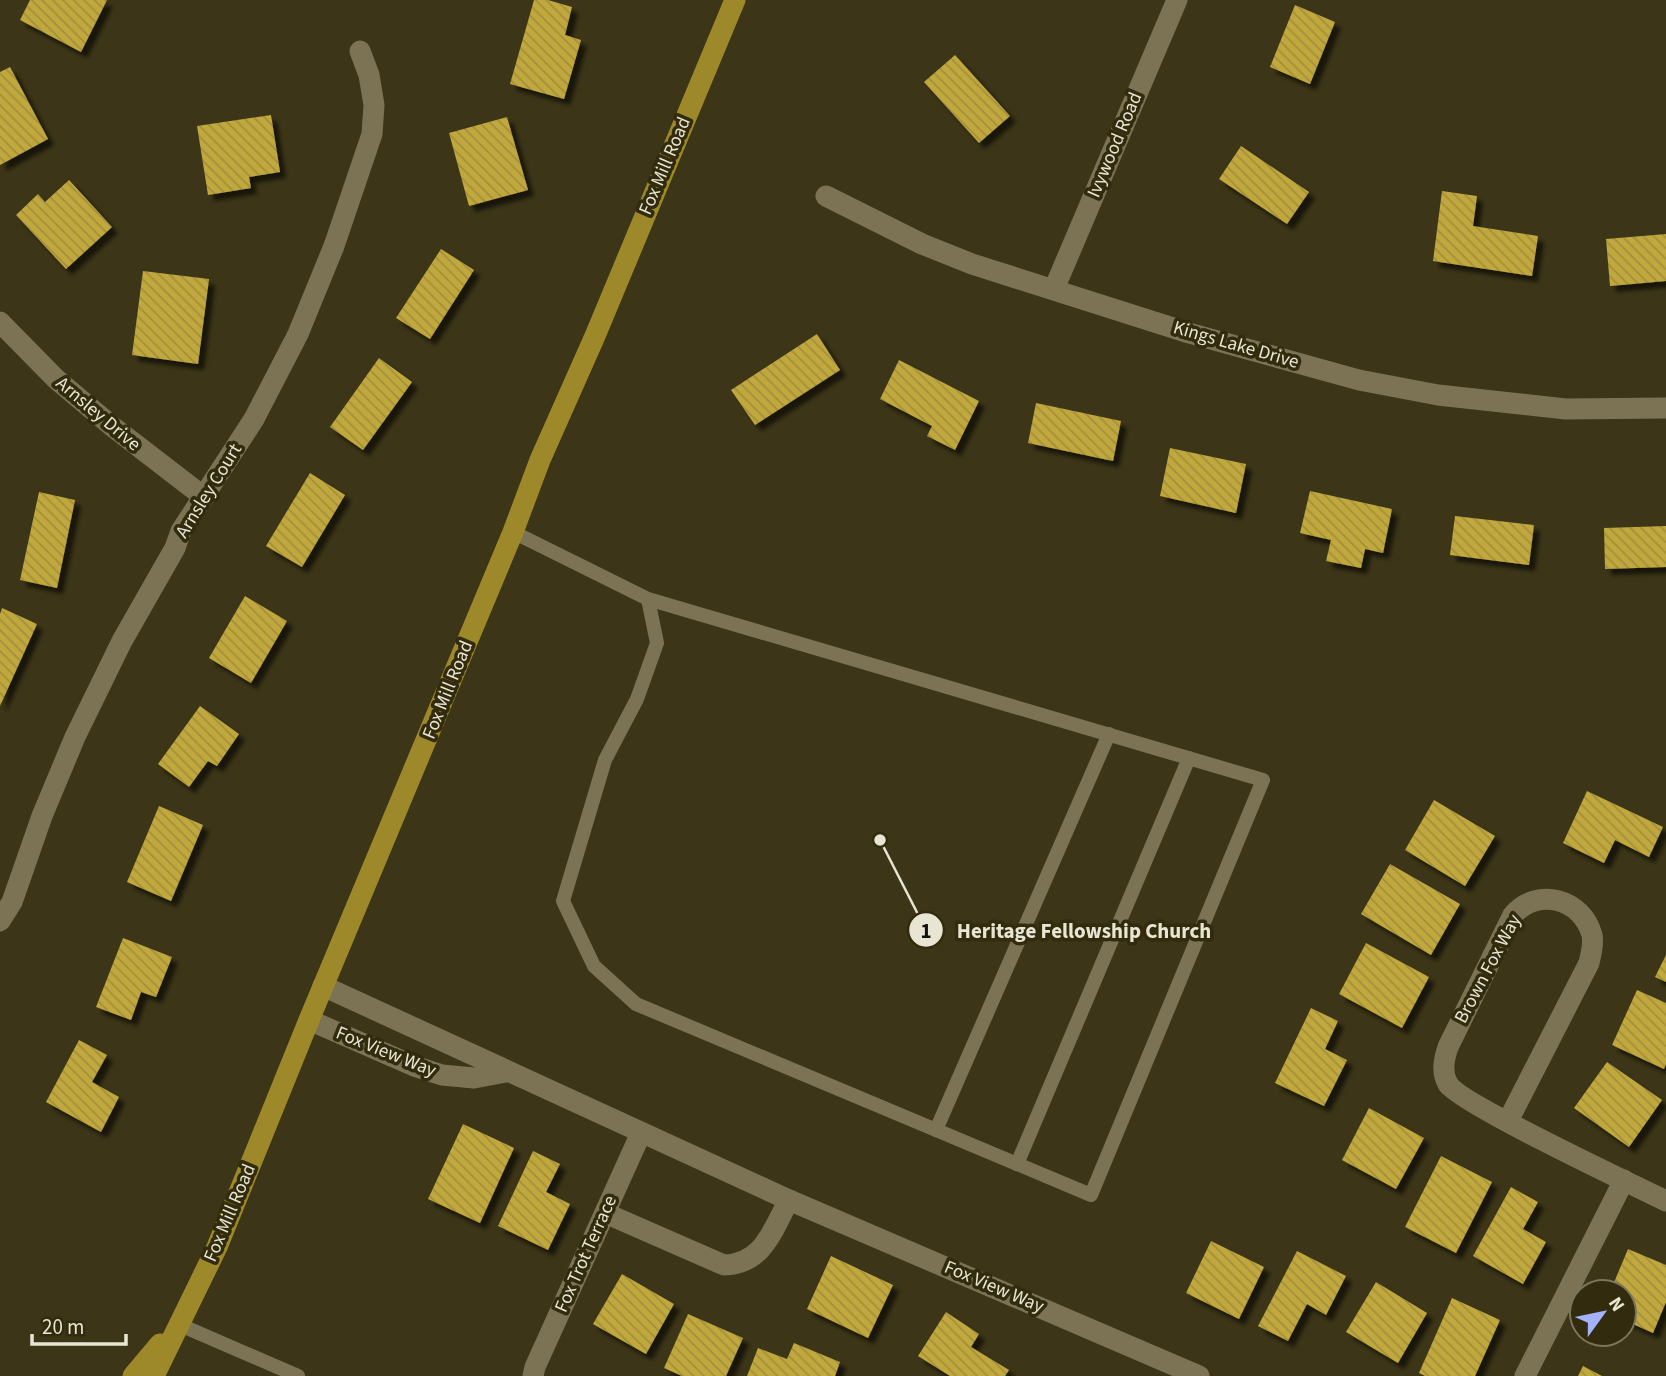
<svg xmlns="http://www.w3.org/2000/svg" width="1666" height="1376" viewBox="0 0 1666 1376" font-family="'Source Sans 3',sans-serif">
<defs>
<pattern id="building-back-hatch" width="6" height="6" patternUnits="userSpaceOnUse" patternTransform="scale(1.75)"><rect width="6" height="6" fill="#c1a83c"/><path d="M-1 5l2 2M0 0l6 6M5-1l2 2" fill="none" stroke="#a28f3d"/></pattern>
<filter id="shadow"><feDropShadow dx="6" dy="6" stdDeviation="2" flood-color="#0009"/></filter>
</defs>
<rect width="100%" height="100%" fill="#3c3517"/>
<g fill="url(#building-back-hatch)" filter="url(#shadow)">
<polygon points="30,0 107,0 81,52 20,20"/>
<polygon points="534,0 548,0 572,7 565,35 581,40 564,99 510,84"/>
<polygon points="1295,5 1335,22 1310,84 1270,67"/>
<polygon points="955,55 1010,116 979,143 924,82"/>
<polygon points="10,67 48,139 0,165 0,72"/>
<polygon points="271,115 280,172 249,177 251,188 208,195 197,126"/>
<polygon points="507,117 528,190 469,206 449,133"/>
<polygon points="1241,146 1309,192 1287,224 1219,179"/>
<polygon points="69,180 112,227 66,269 16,215 38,194 45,202"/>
<polygon points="1442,191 1477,196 1473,226 1538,236 1532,276 1433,261"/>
<polygon points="1666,234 1666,281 1610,286 1606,239"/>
<polygon points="441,249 474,270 430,339 396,318"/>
<polygon points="143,271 209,279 198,364 132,355"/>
<polygon points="817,334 840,370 755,425 731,390"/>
<polygon points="379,358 412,382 363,450 330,427"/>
<polygon points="899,360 979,401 955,450 927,436 932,426 880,399"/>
<polygon points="1036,403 1121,421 1113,461 1028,443"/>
<polygon points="1170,448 1246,464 1236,513 1160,496"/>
<polygon points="310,473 345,495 302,567 266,546"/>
<polygon points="1310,491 1392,509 1383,553 1365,549 1361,568 1326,561 1331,540 1300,533"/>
<polygon points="39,492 75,500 57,588 20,580"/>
<polygon points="1455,516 1534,525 1529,565 1450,555"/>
<polygon points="1666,526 1666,567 1605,569 1604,528"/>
<polygon points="245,596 287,621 251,683 209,658"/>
<polygon points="2,608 37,624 0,706 0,614"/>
<polygon points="200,706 239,734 217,766 208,761 189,787 158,764"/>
<polygon points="1587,791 1663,827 1649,857 1615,840 1604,863 1563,843"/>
<polygon points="1434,800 1495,836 1465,886 1405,850"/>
<polygon points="159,806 203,825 171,901 127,882"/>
<polygon points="1390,864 1460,904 1431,955 1361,914"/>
<polygon points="123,938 172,957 156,997 141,992 131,1020 96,1007"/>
<polygon points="1366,943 1429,977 1402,1028 1339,994"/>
<polygon points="1666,955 1666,982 1655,977"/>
<polygon points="1637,990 1666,1003 1666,1064 1664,1069 1612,1045"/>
<polygon points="1311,1008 1338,1021 1325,1049 1347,1060 1324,1106 1275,1083"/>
<polygon points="79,1040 107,1055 92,1082 119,1097 101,1132 46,1102"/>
<polygon points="1607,1062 1662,1100 1629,1147 1574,1108"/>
<polygon points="1369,1108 1424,1138 1396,1189 1342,1160"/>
<polygon points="463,1124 514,1148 480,1223 428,1199"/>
<polygon points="533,1151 560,1164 546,1192 570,1204 548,1250 498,1226"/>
<polygon points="1441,1156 1492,1182 1456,1253 1405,1227"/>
<polygon points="1511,1187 1538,1202 1523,1229 1546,1242 1523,1284 1473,1256"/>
<polygon points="1211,1241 1264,1267 1239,1319 1186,1293"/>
<polygon points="1628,1249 1666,1265 1666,1302 1653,1333 1624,1320 1624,1292 1610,1292"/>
<polygon points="1297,1251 1346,1276 1326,1315 1307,1304 1288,1341 1258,1326"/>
<polygon points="831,1256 893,1285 868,1338 807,1309"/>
<polygon points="622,1274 674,1304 646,1354 593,1324"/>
<polygon points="1376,1282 1427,1313 1398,1363 1346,1332"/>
<polygon points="1452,1298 1500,1320 1475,1376 1425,1376 1419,1373"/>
<polygon points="946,1312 979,1334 971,1347 1009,1370 1005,1376 950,1376 918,1356"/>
<polygon points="688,1314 743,1338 726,1376 682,1376 664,1368"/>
<polygon points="794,1343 840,1362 835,1376 747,1376 758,1348 787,1359"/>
<polygon points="1583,1366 1602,1376 1578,1376"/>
</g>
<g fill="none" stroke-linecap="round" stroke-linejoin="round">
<g stroke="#7b7354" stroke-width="14">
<polyline points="513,532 648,599 1263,780 1091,1195 636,1004 594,966 563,901 605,760 637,699 657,643 648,599"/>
<polyline points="936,1130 1109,734"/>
<polyline points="1017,1164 1189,758"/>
<polyline points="178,1324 298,1376"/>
</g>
<g stroke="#7b7354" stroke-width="21">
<polyline points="826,196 922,244 972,264 1189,333 1359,380 1438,395 1566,409 1666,408"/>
<polyline points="1054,289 1177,0"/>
<polyline points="0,322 56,379 113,427 204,497"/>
<polyline points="0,921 12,902 42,816 75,737 122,641 175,548 181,531 254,419 298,334 334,246 372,134 374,105 369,75 360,51"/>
<polyline points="323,986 789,1200 1199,1376"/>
<polyline points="309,1020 414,1066 442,1075 474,1078 506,1072"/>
<path d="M1508,1121L1589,963C1591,954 1594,944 1592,935C1582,898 1537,887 1513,915L1448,1047C1444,1059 1441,1072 1448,1084C1458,1102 1635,1186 1666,1201"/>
<path d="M605,1213L724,1265C763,1264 772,1231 789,1200"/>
<polyline points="533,1376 535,1367 641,1133"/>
<polyline points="1525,1376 1624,1180"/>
</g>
<g stroke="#9d8929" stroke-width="21">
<polyline points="133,1376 160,1344"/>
<polyline points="154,1376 217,1247 309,1020 513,532 540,460 595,336 735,0"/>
</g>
</g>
<g text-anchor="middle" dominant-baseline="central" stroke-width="7" stroke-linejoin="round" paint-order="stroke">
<g font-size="19" fill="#e9e5d3" stroke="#322b0d">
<text transform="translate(1115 145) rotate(-67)">Ivywood Road</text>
<text transform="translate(665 166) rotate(-67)">Fox Mill Road</text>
<text transform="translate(1236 345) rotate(16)">Kings Lake Drive</text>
<text transform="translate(98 414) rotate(40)">Arnsley Drive</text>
<text transform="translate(209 491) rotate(-58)">Arnsley Court</text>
<text transform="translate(448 690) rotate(-68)">Fox Mill Road</text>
<text transform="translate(1488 969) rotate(-62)">Brown Fox Way</text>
<text transform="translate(386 1052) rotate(22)">Fox View Way</text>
<text transform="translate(230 1213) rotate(-67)">Fox Mill Road</text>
<text transform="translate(586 1254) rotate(-66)">Fox Trot Terrace</text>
<text transform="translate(994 1287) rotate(23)">Fox View Way</text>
</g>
</g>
<path fill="none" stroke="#e9e5d3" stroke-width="2.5" d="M880 840L926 930"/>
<g fill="#e9e5d3" stroke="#322b0d" stroke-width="2.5">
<circle cx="880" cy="840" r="7"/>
<circle cx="926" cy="930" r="18"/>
</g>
<g font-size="21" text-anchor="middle" font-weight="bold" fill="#111">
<text x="926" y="938">1</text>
</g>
<g font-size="21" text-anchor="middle" font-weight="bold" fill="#e9e5d3" stroke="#322b0d" stroke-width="7" stroke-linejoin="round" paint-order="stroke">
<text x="1084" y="938">Heritage Fellowship Church</text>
</g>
<g transform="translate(1603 1313) rotate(57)"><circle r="33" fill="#322b0d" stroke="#7b755c" stroke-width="2"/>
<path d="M0-5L12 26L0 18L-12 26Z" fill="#a4b2fc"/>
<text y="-10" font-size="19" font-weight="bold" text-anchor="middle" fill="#e9e5d3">N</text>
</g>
<path d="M32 1334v10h94v-10" fill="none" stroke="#e9e5d3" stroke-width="3.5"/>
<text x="42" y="1334" font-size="21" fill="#e9e5d3" stroke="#322b0d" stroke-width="5" paint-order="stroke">20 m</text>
</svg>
